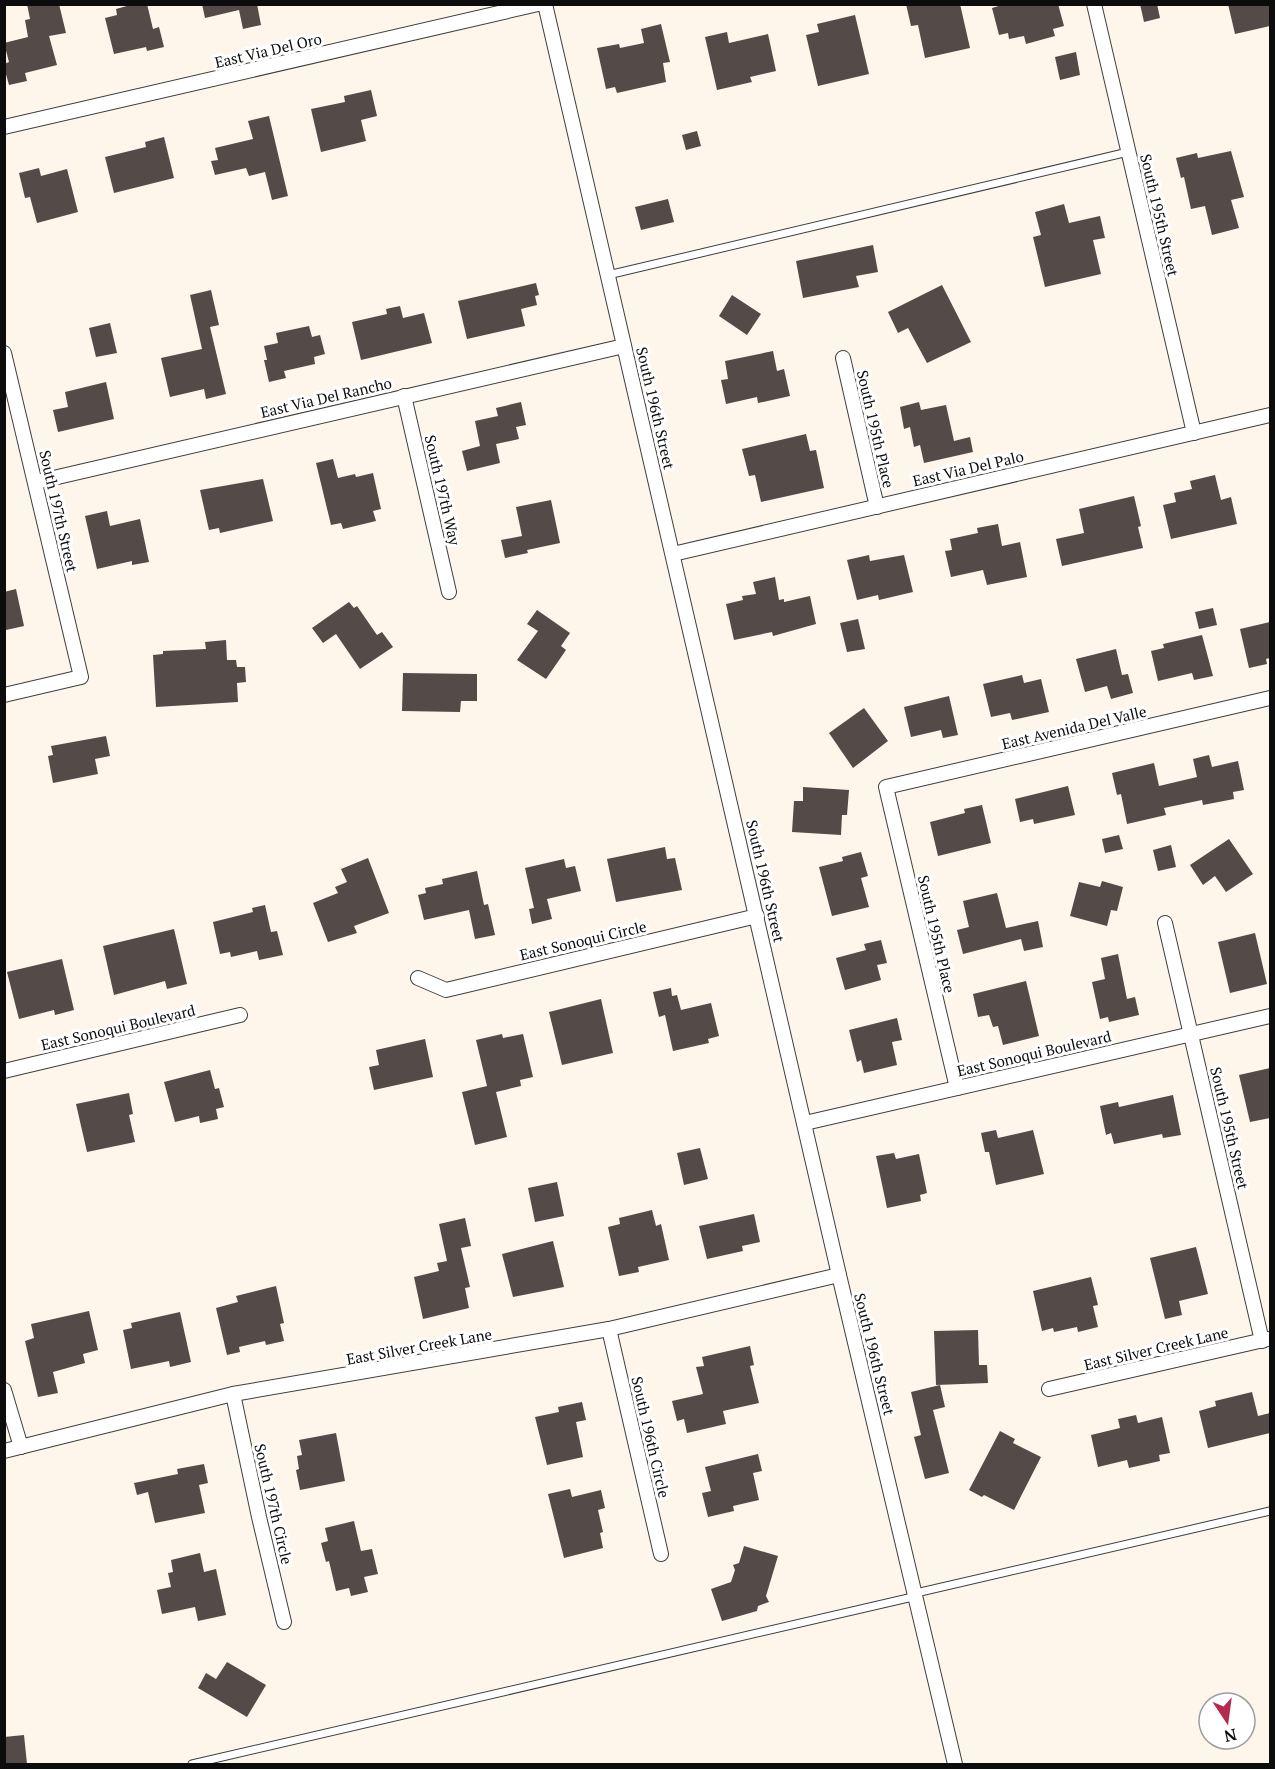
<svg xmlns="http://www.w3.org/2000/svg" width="1275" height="1769" viewBox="0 0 1275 1769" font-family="'PT Serif',serif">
<rect width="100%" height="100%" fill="#fef6eb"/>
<g fill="#544a48">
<polygon points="27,4 59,4 66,33 49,36 57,65 25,73 27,81 9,85 4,67 4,64 9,62 4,43 28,37 25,20 30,19"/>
<polygon points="134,4 147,4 153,29 159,27 164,47 147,51 146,47 114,54 105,18 117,15 116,9"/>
<polygon points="202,4 257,4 261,25 243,29 239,10 205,18"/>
<polygon points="906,4 960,4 970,48 925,58 918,25 911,26"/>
<polygon points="1005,4 1058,4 1064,26 1053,29 1055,36 1026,44 1024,36 1009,39 1008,33 999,35 992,8"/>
<polygon points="1140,4 1157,4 1160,18 1144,22"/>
<polygon points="1228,4 1270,4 1270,26 1235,34"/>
<polygon points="855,15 869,74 818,86 806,35 819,32 817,24"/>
<polygon points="661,24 670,62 663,63 666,82 617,93 615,87 606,89 597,48 619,44 620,48 644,43 641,29"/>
<polygon points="727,32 729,43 768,34 776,71 750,77 752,82 717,90 705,37"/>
<polygon points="1076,52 1080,75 1060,80 1055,57"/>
<polygon points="371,90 377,116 361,120 366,141 321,152 311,109 345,102 344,96"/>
<polygon points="269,116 288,196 272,200 265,172 249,176 246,168 215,175 211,161 218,160 215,148 253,139 248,121"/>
<polygon points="697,131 701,146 686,150 682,135"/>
<polygon points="164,137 174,178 114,193 105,157 146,147 145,142"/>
<polygon points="1231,151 1244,197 1231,200 1239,228 1212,235 1205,206 1191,209 1184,177 1181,178 1176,158 1197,153 1198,158"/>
<polygon points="39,168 41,176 67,169 78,212 37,223 30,197 25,198 19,173"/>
<polygon points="668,199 674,222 641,230 635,207"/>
<polygon points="1064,204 1069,223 1100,216 1105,238 1093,240 1101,274 1045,287 1033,237 1041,235 1035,212"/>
<polygon points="873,245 878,272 856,276 859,287 803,298 796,261"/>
<polygon points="536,283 539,295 535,296 537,305 521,309 525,326 467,339 458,301"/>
<polygon points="942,285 971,342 927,363 908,328 898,333 888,312"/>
<polygon points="211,290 219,325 210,327 226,394 206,399 204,389 170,397 161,358 202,349 190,295"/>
<polygon points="732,295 761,314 747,335 719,316"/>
<polygon points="400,306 403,318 424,313 432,343 361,360 352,322 387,314 386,309"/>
<polygon points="110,323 117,353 96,357 89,328"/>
<polygon points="309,326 312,337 320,335 325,354 314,357 315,364 284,371 286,378 269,382 264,360 267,360 264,346 278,343 276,333"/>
<polygon points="773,351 777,371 784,369 790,396 758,403 757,397 726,404 721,380 728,379 725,361"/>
<polygon points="106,382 114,419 58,432 53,410 68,407 65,392"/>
<polygon points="521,402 526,425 516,427 519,439 496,444 500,463 467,471 462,451 480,446 475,421 498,416 496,408"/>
<polygon points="919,402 921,410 946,405 954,441 970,437 973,452 924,463 920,445 914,447 910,427 904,429 900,407"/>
<polygon points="806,434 810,451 816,450 824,488 761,502 755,475 749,476 742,449"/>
<polygon points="333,459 338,478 355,474 356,477 373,473 381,509 373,511 376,521 343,529 341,523 331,525 316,463"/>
<polygon points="1215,475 1221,500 1231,497 1237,524 1171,539 1163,505 1176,502 1174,493 1192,489 1190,481"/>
<polygon points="263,479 273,521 220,533 219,528 209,530 200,490"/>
<polygon points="1134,496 1141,526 1138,527 1143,548 1062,566 1056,539 1084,533 1079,509"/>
<polygon points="551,500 560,543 527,550 528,553 505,558 501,540 522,536 516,507"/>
<polygon points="107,511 110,526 140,519 149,562 132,565 132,561 97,569 85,516"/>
<polygon points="998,524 1002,546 1020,542 1027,577 987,585 983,570 951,577 945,551 952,550 950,539 978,533 977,528"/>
<polygon points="869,555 870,561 904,555 913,592 879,600 878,595 857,600 847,560"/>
<polygon points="775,577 779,600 784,599 784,602 810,596 816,624 773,636 772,632 734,640 726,604 743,600 742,596 756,594 753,582"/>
<polygon points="16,589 24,626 6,630 4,592"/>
<polygon points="349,602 354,608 357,606 377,635 382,632 393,647 360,669 336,634 323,643 312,628"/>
<polygon points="1213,608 1217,625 1199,629 1195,612"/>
<polygon points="537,610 570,633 561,646 566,650 546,679 517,660 538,631 527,624"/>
<polygon points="858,619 865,649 847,652 840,623"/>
<polygon points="1270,622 1270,658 1266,659 1267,664 1249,668 1240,629"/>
<polygon points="1202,635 1213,676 1194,680 1192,673 1158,681 1151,651 1164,648 1163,644"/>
<polygon points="226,640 227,660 236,660 237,667 245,667 246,682 237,683 238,702 156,707 153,655 163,654 163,651 206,649 205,642"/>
<polygon points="1116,649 1122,675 1128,674 1133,693 1111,699 1107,686 1085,692 1076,659"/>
<polygon points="403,673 477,674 477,701 461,701 460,712 402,711"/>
<polygon points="1022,675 1024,683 1041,679 1049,712 1012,720 1010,713 991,717 983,684"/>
<polygon points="949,696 958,735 943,738 941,730 911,737 904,707"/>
<polygon points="864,708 888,741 853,768 829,733"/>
<polygon points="106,736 110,756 95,759 98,774 53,783 48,756 53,755 51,746"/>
<polygon points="1209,755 1212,767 1238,761 1244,790 1233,792 1234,799 1203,805 1202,800 1164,808 1166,815 1127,824 1121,794 1117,795 1112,773 1154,763 1159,786 1197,777 1193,759"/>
<polygon points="1068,786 1075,815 1034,824 1033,819 1020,822 1015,799"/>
<polygon points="803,787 849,790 847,815 842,815 841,835 792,832 794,801 803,801"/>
<polygon points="982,805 991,843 938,856 930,822 965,813 964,809"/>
<polygon points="1119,835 1123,849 1105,853 1102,839"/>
<polygon points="1229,839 1253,874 1226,892 1215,876 1203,885 1190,865"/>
<polygon points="1171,845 1176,867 1158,871 1153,850"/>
<polygon points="665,847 667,859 675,858 682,890 616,902 607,859"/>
<polygon points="861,852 868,876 861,878 869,907 832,916 819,867 843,861 842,857"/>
<polygon points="368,858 389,913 354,926 357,933 328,942 313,903 338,893 335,887 347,882 341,869"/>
<polygon points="564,859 566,868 575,866 581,891 547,899 552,919 532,924 529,909 534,908 525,868"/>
<polygon points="477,871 484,905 488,904 495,935 475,939 469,910 424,920 418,895 426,893 425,888 443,884 442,879"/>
<polygon points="1102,881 1123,887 1117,911 1111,910 1107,926 1070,916 1079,882 1100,887"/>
<polygon points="997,893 1006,928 1038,921 1043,947 1024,951 1021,939 963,954 957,930 969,927 963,901"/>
<polygon points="265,905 271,932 277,931 283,955 259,960 257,951 231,957 230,952 220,954 213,922 253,912 252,908"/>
<polygon points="174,929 187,984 167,989 165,981 114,995 103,946"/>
<polygon points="1255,933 1267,984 1230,993 1218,942"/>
<polygon points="881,940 887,963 877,965 881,980 845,990 836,958 866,950 864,944"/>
<polygon points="1118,954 1127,999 1135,997 1139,1015 1109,1022 1108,1017 1100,1019 1092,982 1105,979 1101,958"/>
<polygon points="62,959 74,1010 55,1015 54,1010 19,1019 7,972"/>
<polygon points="1026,981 1039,1036 1003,1045 998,1026 993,1027 989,1015 978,1017 973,994"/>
<polygon points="671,988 672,996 677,995 681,1010 711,1003 719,1036 708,1039 709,1043 673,1051 665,1015 659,1017 653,992"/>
<polygon points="601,999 613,1053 562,1065 549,1012"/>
<polygon points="897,1018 902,1040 892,1042 897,1065 864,1073 861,1060 857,1062 849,1030"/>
<polygon points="502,1034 503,1038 523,1034 533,1077 520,1080 521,1086 496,1092 507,1137 475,1145 462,1092 487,1086 476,1040"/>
<polygon points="425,1039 433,1077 374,1090 369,1067 379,1065 376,1050"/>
<polygon points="1270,1068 1270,1118 1250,1122 1239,1075"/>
<polygon points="210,1070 215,1089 219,1088 224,1107 216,1109 218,1119 200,1123 199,1116 175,1122 164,1082"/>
<polygon points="129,1093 133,1114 129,1115 135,1142 87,1152 76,1104"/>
<polygon points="1173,1095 1181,1135 1163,1138 1162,1134 1114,1144 1111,1133 1106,1135 1100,1106 1118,1102 1119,1107"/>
<polygon points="996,1130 998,1138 1033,1130 1044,1174 996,1185 989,1152 985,1152 981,1133"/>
<polygon points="700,1148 708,1179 684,1185 677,1153"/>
<polygon points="894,1153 896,1159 919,1154 927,1193 920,1195 921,1201 887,1208 876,1156"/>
<polygon points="557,1182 564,1216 535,1222 528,1188"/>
<polygon points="652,1210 656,1226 661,1224 669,1260 638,1267 639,1272 619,1276 608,1227 620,1224 619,1218"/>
<polygon points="754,1214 760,1242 742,1246 743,1251 707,1259 699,1226"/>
<polygon points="465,1218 471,1246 461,1248 470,1287 465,1288 469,1308 423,1319 414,1277 439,1271 437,1263 447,1261 439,1224"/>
<polygon points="553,1241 564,1287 513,1297 502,1254"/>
<polygon points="1196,1247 1208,1294 1179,1301 1182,1315 1165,1319 1150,1258"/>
<polygon points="1091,1277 1098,1305 1093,1306 1098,1327 1078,1332 1077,1327 1054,1332 1053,1328 1042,1331 1033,1291"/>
<polygon points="276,1286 284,1323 280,1324 284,1341 266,1345 265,1341 239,1347 240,1352 227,1355 216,1308 238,1302 236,1296"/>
<polygon points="89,1311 98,1350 83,1354 85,1363 53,1372 58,1393 38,1397 25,1341 34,1338 31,1324"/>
<polygon points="180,1312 191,1362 170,1367 169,1361 131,1369 123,1330 132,1328 131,1323"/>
<polygon points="978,1330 979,1365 987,1365 988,1383 936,1385 934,1331"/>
<polygon points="750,1346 754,1365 750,1366 759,1403 723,1411 726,1424 687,1433 684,1419 677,1421 672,1401 703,1394 696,1367 704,1366 702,1357"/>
<polygon points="940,1385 945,1407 933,1410 949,1473 925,1479 914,1437 921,1435 911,1392"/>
<polygon points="1252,1392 1258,1416 1270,1413 1270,1433 1208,1448 1199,1411 1216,1406 1215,1401"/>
<polygon points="582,1402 586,1420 576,1422 583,1457 547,1465 535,1417 559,1412 558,1407"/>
<polygon points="1136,1415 1138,1423 1162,1417 1170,1453 1159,1455 1160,1461 1129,1468 1127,1460 1098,1467 1091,1435 1120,1428 1118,1419"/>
<polygon points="1000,1431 1015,1439 1013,1443 1041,1457 1014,1510 984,1495 982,1497 969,1490"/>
<polygon points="336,1433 345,1481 300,1490 296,1470 299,1469 297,1456 302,1455 299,1440"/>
<polygon points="758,1454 762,1471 753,1473 759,1500 733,1506 734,1511 708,1517 702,1493 711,1491 705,1467"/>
<polygon points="204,1464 208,1483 199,1485 205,1513 155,1523 148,1492 137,1495 134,1483 178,1474 177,1469"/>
<polygon points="570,1489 572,1497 601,1490 605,1508 598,1510 603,1532 600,1533 603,1548 564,1558 548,1494"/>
<polygon points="354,1521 361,1551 372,1549 378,1574 364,1577 368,1592 351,1596 349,1588 336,1591 329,1561 326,1562 321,1543 328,1541 325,1528"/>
<polygon points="744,1546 778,1556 766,1596 769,1602 758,1606 757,1611 722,1621 711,1589 731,1582 735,1570 733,1565 739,1563"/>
<polygon points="200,1553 204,1572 216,1569 226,1615 198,1621 195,1607 162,1614 157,1590 171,1587 168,1573 173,1572 171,1560"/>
<polygon points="227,1662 266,1685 247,1717 198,1688 206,1673 216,1679"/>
<polygon points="24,1735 27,1764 4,1764 4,1737"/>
</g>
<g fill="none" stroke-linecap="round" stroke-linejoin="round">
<defs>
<g id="service">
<polyline points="608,275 1128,152"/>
<polyline points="916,1593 1270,1511"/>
<polyline points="192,1764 917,1596"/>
</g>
<g id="minor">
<polyline points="545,4 839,1275 955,1764"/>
<polyline points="1094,4 1194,433"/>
<polyline points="4,127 538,4"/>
<polyline points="4,353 81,677 4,695"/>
<polyline points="843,358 877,507"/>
<polyline points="404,396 449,592"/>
<polyline points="36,482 624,346"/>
<polyline points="673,554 1270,415"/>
<polyline points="1165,923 1262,1341"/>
<polyline points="418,978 446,990 757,916"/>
<polyline points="4,1071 240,1015"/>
<polyline points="957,1088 886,787 1270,698"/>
<polyline points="805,1123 1270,1016"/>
<polyline points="609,1329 661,1554"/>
<polyline points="1049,1389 1268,1339"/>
<polyline points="4,1390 21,1447"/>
<polyline points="233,1394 259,1517 284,1622"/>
<polyline points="4,1451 233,1394 609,1329 839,1275"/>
</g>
</defs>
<use href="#service" stroke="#3f3f3f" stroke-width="9"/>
<use href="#minor" stroke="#3f3f3f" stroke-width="16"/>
<use href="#service" stroke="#fff" stroke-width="7"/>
<use href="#minor" stroke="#fff" stroke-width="14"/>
</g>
<g text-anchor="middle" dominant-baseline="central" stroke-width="6" stroke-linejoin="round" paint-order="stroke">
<g font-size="15" fill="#0c0c0c" stroke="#fff">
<text transform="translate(268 50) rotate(-13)">East Via Del Oro</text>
<text transform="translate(1160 215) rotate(77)">South 195th Street</text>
<text transform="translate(326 397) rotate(-13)">East Via Del Rancho</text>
<text transform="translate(656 408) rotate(77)">South 196th Street</text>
<text transform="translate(876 429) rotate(77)">South 195th Place</text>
<text transform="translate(968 468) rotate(-13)">East Via Del Palo</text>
<text transform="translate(443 490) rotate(77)">South 197th Way</text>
<text transform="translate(59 511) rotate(77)">South 197th Street</text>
<text transform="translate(1074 727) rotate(-13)">East Avenida Del Valle</text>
<text transform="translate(766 881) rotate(77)">South 196th Street</text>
<text transform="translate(937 934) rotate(77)">South 195th Place</text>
<text transform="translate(583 940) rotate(-13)">East Sonoqui Circle</text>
<text transform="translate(118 1027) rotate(-13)">East Sonoqui Boulevard</text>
<text transform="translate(1034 1053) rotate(-13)">East Sonoqui Boulevard</text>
<text transform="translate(1230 1128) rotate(77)">South 195th Street</text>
<text transform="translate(419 1346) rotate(-10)">East Silver Creek Lane</text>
<text transform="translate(1156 1348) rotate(-13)">East Silver Creek Lane</text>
<text transform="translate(875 1354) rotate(76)">South 196th Street</text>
<text transform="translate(651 1437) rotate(77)">South 196th Circle</text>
<text transform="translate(274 1504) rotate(77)">South 197th Circle</text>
</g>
</g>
<rect width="1275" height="1769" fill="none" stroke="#0c0c0c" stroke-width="12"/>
<g transform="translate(1227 1721) rotate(167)"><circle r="28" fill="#ffffff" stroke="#9e9e9e" stroke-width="1.5"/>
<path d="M0-4.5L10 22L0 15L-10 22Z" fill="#b42b4f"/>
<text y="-9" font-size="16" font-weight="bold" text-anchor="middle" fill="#0c0c0c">N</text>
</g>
</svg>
